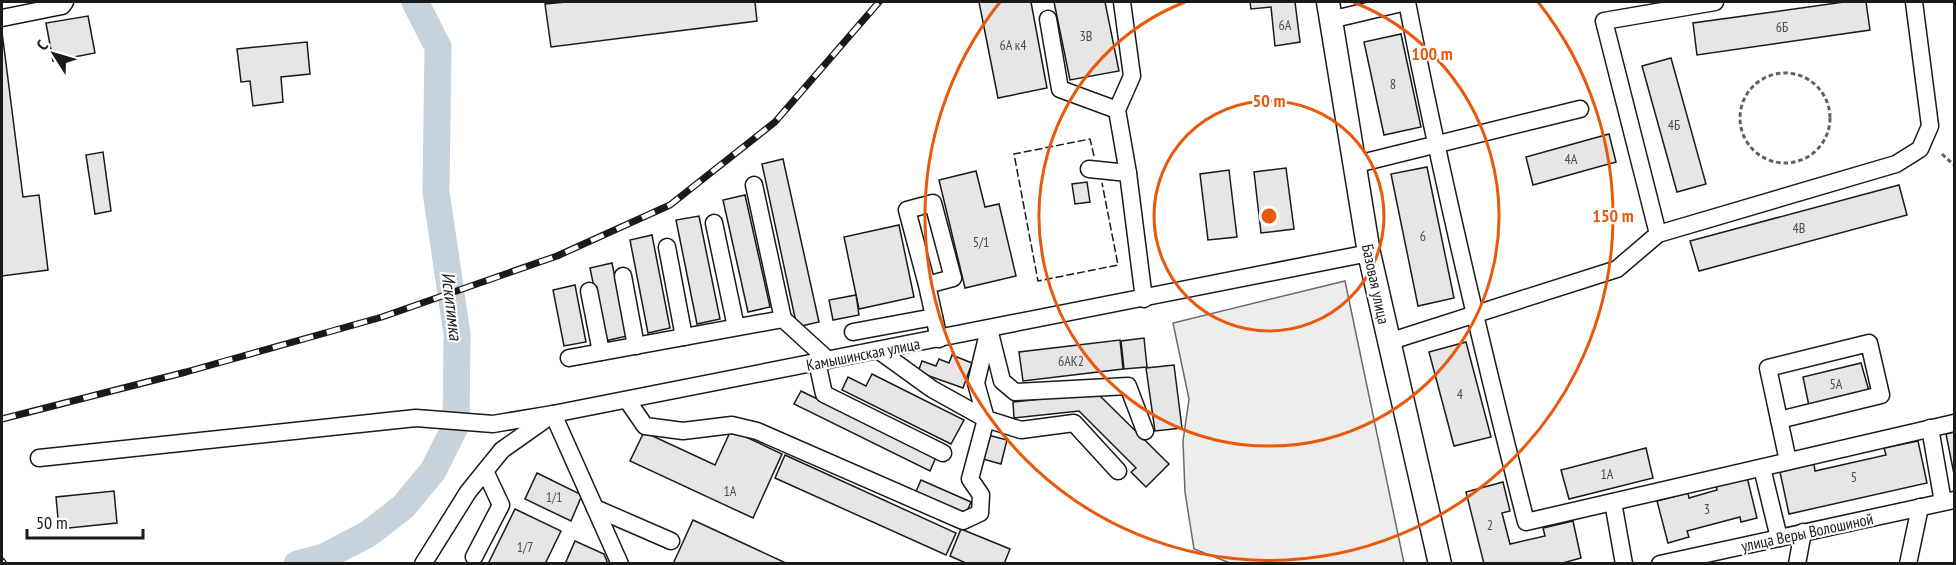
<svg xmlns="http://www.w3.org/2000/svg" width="1956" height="565" viewBox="0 0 1956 565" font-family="'PT Sans Narrow',sans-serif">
<rect width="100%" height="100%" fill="#fff"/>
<polygon fill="#ededed" stroke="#6a6a6a" stroke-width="1.5" points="1345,281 1404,563 1230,563 1194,549 1185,492 1183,441 1189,399 1173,323"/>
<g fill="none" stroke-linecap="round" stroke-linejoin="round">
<polyline stroke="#c6d2dc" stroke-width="27" points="297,564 324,557 368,534 403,507 433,471 456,425 457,334 436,192 438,47 415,2"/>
</g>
<g fill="#e6e6e6" stroke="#1a1a1a" stroke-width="1.5">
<polygon points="566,2 755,2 757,21 551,47 545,4"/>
<polygon points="979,2 1031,2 1047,88 998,98"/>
<polygon points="1054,2 1105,2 1119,71 1070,80"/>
<polygon points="1250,2 1295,2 1300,42 1275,46 1271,7 1251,9"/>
<polygon points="1844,2 1866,2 1870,30 1697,55 1693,23"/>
<polygon points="88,16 95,53 53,61 46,23"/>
<polygon points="2,32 23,197 39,195 48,270 2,276"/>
<polygon points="1401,34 1421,127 1384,135 1364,42"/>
<polygon points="307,42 310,74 281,77 283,102 253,106 250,81 241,82 237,49"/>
<polygon points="1671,58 1706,184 1677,192 1642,66"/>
<polygon points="1609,134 1616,162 1533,185 1526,157"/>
<polygon points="103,152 111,211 95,214 86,155"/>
<polygon points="783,159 819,322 797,327 762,164"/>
<polygon points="1427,167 1454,298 1418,306 1391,174"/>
<polygon points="1286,168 1294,229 1261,233 1254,172"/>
<polygon points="1229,170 1237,237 1208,240 1200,174"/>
<polygon points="976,171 985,207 999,204 1016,276 965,288 939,180"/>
<polygon points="1087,182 1090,202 1075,204 1072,184"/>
<polygon points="1899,185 1907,215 1699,271 1690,241"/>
<polygon points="745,195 770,307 748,312 723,200"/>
<polygon points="699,216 720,319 697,324 676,220"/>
<polygon points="899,225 914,297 859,309 844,237"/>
<polygon points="652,235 670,328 648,333 630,240"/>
<polygon points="612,263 627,336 605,341 590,268"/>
<polygon points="575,285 586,342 564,346 553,290"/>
<polygon points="856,295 859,315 833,320 829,300"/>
<polygon points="1144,338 1147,367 1124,369 1121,341"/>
<polygon points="1120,340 1123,369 1023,381 1019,352"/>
<polygon points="1466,342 1491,437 1454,446 1429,352"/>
<polygon points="952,355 972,363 963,388 918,372 922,361 936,366 939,359 949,363"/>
<polygon points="1861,363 1869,391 1809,406 1803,377"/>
<polygon points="1174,365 1182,428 1155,431 1146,368"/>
<polygon points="872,374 964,420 951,444 842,390 848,377 866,386"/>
<polygon points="801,391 936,457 930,471 794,404"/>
<polygon points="1097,393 1169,464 1146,487 1131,472 1136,468 1079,411 1014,418 1013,402"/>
<polygon points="731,430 782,454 753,518 630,461 644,432 715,465"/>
<polygon points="1954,432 1954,474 1946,434"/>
<polygon points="988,435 1007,440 1001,464 983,459"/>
<polygon points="1918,441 1927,483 1789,514 1780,472 1814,464 1815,471 1886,455 1884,448"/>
<polygon points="1646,448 1653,478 1569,499 1561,470"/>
<polygon points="785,455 956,533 946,555 775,478"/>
<polygon points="537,473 582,495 571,521 525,499"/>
<polygon points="1747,477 1757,518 1741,522 1740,517 1687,531 1689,537 1668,543 1657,501 1688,493 1689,498 1717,490 1716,485"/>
<polygon points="921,480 971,502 964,518 914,496"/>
<polygon points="1503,482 1510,511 1502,513 1510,544 1545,536 1543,528 1573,521 1581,558 1559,564 1484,564 1466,492"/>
<polygon points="114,491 117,523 59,529 56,497"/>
<polygon points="515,509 561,531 545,564 488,564"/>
<polygon points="693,520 788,564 673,564"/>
<polygon points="961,529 1010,549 1004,564 968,564 950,556"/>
<polygon points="575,541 604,554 608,564 565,564"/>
</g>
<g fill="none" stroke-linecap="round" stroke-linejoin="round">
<defs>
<g id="minor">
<polyline points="1122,2 1132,76 1117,110 1128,173 1144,299"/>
<path d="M1407,2C1441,177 1482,349 1526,522L1954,423"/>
<polyline points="2,18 62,6 65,2"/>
<polyline points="1048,19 1060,89 1117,110"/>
<polyline points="1330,20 1406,2"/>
<polyline points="1353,165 1580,109"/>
<polyline points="1089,169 1128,173"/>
<polyline points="754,185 783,319"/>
<polyline points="714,223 736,327"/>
<polyline points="1658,234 1604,21 1715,2"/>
<polyline points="667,247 684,337"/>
<polyline points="623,276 636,346"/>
<polyline points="927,285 907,210 933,203 953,278 927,285 939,339"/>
<polyline points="589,291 601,352"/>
<polyline points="989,329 976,383 986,419 1021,430 1074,423 1118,471"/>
<polyline points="853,332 934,317"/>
<polyline points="990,333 1002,381 1015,392 1128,386 1145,431"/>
<polyline points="1388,342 1617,269 1658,234 1896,164 1920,149 1930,126 1914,2"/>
<polyline points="569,358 783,319 828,360"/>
<polyline points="817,362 824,394 943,453"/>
<polyline points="627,400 645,426 683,431 732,425 757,431 963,521 980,513 981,495 970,479 986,419 932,389 878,350"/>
<polyline points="1779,420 1881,395 1869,343 1768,368 1788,461"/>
<polyline points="1930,428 1943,502"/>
<polyline points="39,458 416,418 493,424 553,414 620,564"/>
<polyline points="1762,468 1779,538"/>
<polyline points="1613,502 1624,564"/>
<polyline points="595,508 671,541"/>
<polyline points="474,557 501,505 485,471"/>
<polyline points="423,564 468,492 502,450 553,414 1369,253"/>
<polyline points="1660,564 1954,500"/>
<polyline points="1797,564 1803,532"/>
<polyline points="1908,564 1920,507"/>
</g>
<polyline id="major" points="1328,2 1369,253 1440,564"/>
</defs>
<use href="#minor" stroke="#1a1a1a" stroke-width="19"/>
<use href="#major" stroke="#1a1a1a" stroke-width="25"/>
<g stroke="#5f5f5f" stroke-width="3" stroke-dasharray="4.5 3" stroke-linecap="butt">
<circle cx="1785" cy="118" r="45"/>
<polyline points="1942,154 1954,165"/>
</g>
<use href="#minor" stroke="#fff" stroke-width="16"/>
<use href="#major" stroke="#fff" stroke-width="22"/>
<defs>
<g id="rail">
<polyline points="2,419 186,372 382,317 557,256 670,205 775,122 879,2"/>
<polyline points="2,561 4,564"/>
</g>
</defs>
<use href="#rail" stroke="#1a1a1a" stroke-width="7"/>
<use href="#rail" stroke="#fff" stroke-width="4.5" stroke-dasharray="14" stroke-linecap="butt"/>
<polyline stroke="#1a1a1a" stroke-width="1.5" stroke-dasharray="8 3" stroke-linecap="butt" points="1094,156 1090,139 1014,154 1038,281 1118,265 1102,183"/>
</g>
<g fill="none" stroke="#e8590c" stroke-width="3">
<circle cx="1269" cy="216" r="115"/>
<path d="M1353 2A230 230 0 1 1 1185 2"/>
<path d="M1538 2A344 344 0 1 1 1000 2"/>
</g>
<g text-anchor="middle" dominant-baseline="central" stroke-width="4.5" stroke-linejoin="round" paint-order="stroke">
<g font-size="14" fill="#4d4d4d">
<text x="1285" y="25">6А</text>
<text x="1782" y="27">6Б</text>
<text x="1086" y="36">3В</text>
<text x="1013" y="45">6А к4</text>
<text x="1393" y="84">8</text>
<text x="1674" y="125">4Б</text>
<text x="1571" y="159">4А</text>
<text x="1799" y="228">4В</text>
<text x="1423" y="236">6</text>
<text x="981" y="242">5/1</text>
<text x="1071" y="361">6АК2</text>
<text x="1836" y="384">5А</text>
<text x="1460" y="394">4</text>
<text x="1607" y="474">1А</text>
<text x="1854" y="477">5</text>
<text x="730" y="491">1А</text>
<text x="554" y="497">1/1</text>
<text x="1707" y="509">3</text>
<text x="1490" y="525">2</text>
<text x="525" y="547">1/7</text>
</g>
<g font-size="16" fill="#1a1a1a" stroke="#fff">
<text transform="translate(1376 284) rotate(78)">Базовая улица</text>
<text transform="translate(863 354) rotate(-11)">Камышинская улица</text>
<text transform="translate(1807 532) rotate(-12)">улица Веры Волошиной</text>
</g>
<g font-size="18" font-style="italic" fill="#1a1a1a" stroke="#fff">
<text transform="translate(452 306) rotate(83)">Искитимка</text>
</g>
</g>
<circle cx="1269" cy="216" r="9" fill="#e8590c" stroke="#fff" stroke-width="3"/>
<g font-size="18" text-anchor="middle" font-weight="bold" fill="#e8590c" stroke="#fff" stroke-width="4.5" stroke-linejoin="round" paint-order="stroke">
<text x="1432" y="60">100 m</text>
<text x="1269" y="107">50 m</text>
<text x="1613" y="222">150 m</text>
</g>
<rect width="1956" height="565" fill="none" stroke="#1a1a1a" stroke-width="6"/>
<g transform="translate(54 54) rotate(307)" stroke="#ffffff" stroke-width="4.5" paint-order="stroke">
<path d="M0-4.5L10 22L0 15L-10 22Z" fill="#1a1a1a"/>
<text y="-9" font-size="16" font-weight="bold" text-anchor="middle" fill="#1a1a1a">С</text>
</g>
<path d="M27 529v9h116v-9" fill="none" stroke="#1a1a1a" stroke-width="3"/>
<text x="36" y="529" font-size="18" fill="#1a1a1a" stroke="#ffffff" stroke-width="4.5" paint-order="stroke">50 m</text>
</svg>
